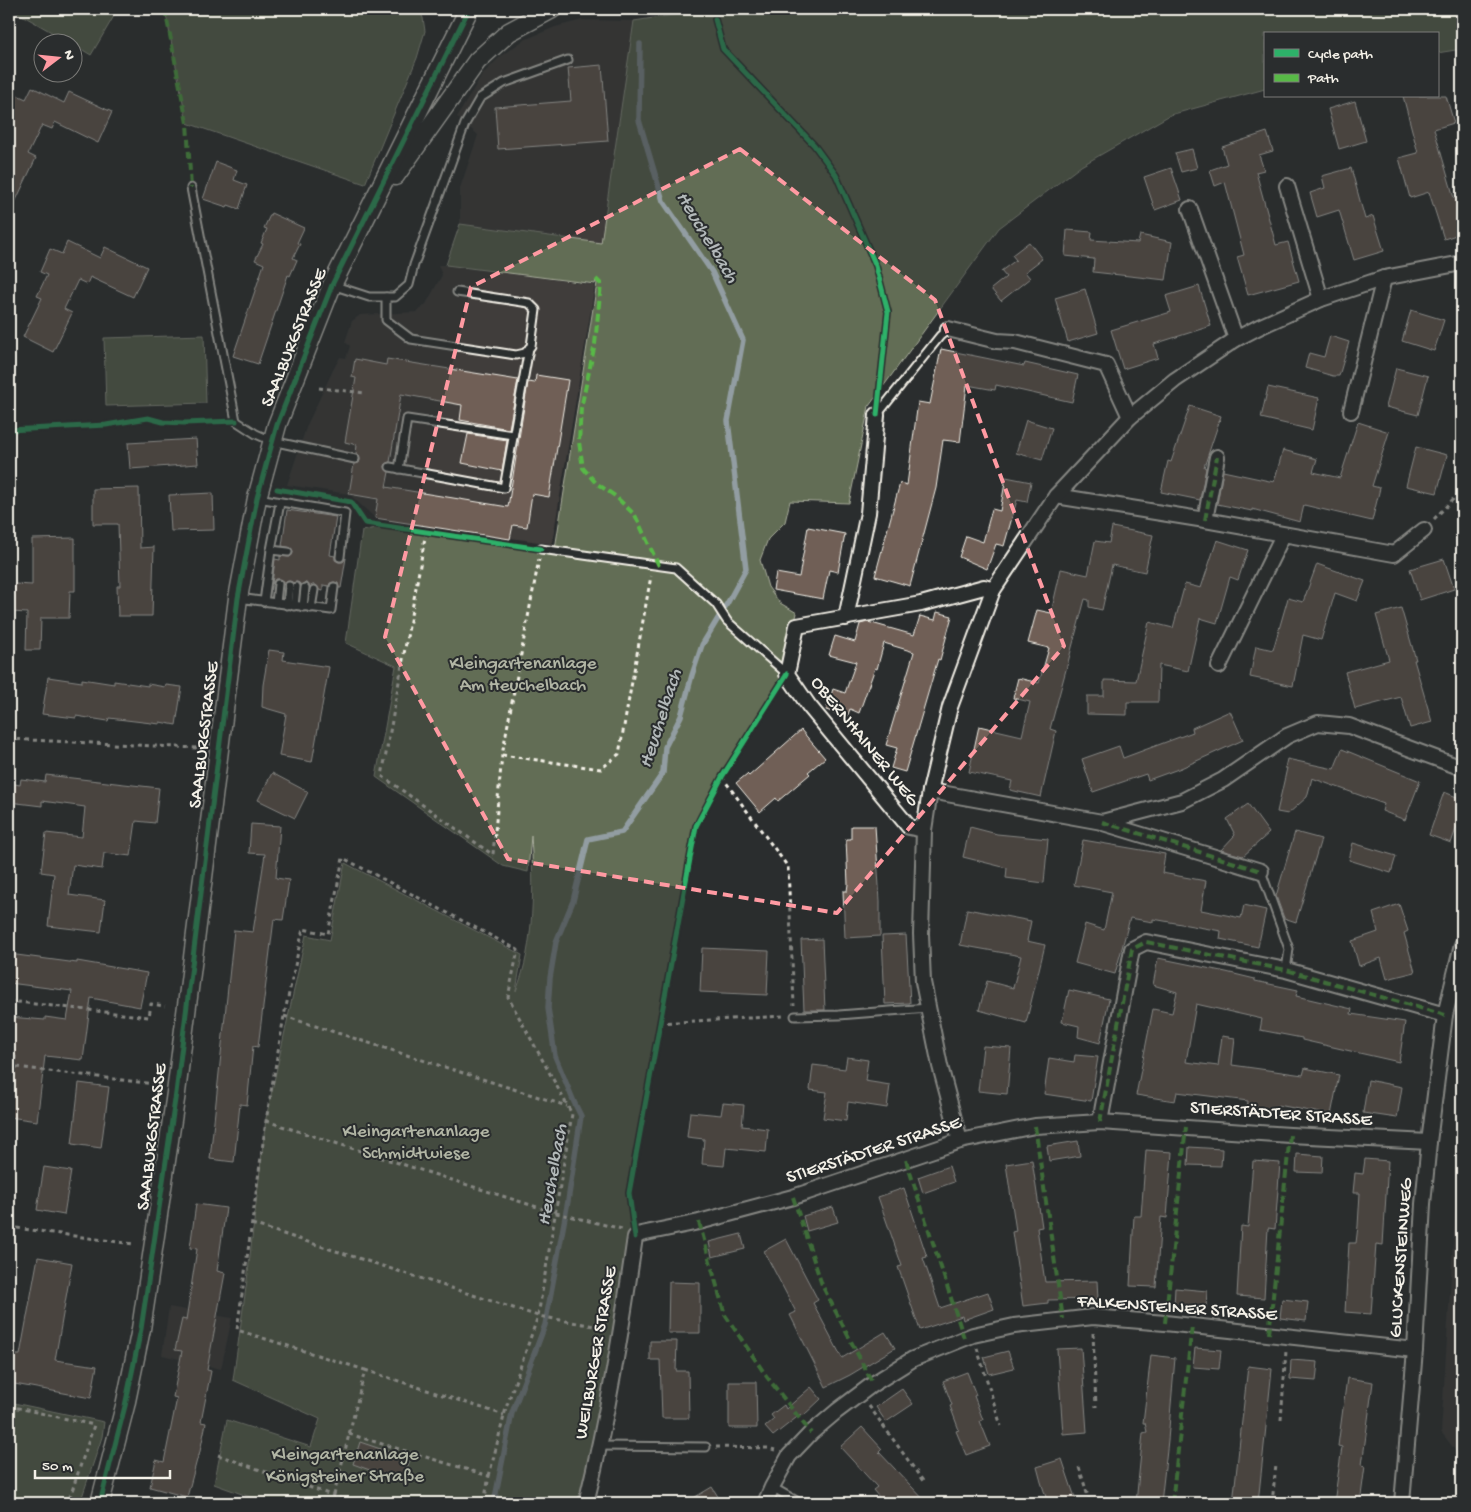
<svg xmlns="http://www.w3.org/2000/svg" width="1471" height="1512" viewBox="0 0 1471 1512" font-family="'Gochi Hand',sans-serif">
<rect width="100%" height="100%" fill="#2a2d2e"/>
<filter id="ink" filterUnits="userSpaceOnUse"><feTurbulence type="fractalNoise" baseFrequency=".02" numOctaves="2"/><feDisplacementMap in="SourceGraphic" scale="10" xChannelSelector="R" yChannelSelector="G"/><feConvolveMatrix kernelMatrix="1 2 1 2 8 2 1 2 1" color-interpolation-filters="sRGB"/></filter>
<g filter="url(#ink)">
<g fill="#3f3c3a">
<polygon points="582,20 634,21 601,243 460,224 460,188 478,135 457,117 482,75 502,55 524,40 555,27"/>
<polygon points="438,265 446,265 595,285 552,544 375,518 349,494 287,485 307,425 333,370 340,357 346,358 350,346 345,342 352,321 360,315 417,312 426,304 442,275"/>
<polygon points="1462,1102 1462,1459 1441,1432"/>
<polygon points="169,1307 232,1318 221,1369 162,1355"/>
</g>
<g fill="#626d54" stroke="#abaf9e">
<polygon points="11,9 101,9 114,16 91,55 73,44 72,42 69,42"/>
<polygon points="165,9 419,9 423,18 425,31 417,58 365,184 187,123"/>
<path d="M774,9H1462V49L1437,53V34H1265V89L1170,115L1081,166L999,228L869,406L849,503L790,501L785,522L768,539L760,560L768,587L780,603L797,613L783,674L694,822L663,1006L629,1193L635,1232L586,1503H267L214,1484L227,1420L311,1447L320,1419L233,1380L248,1273L266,1118L306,935L330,940L345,863L522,955L516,991C535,945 534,884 531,835L528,872L503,866L376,777L396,666L346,643L362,531L379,527L546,550L555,549L597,283L596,280L595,284L446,265L460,224L601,243L634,21L705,10Z"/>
<polygon points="204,335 206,403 106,406 104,338"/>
<polygon points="9,1402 104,1422 102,1437 80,1503 9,1503"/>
</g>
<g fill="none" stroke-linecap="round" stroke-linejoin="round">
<polyline stroke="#929da2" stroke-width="5.5" points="494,1503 512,1413 545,1325 568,1201 581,1116 574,1102 555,1056 548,1008 550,978 556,942 573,901 588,839 622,832 663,773 665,747 681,716 692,675 702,645 728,602 746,569 728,421 743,340 712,272 663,201 639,120 640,44"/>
</g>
<g fill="#6f5e57" stroke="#f4f1e8">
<polygon points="602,65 608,141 498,149 495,107 571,101 568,68"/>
<polygon points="32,87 64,103 69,92 112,112 98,143 55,122 52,129 42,125 28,154 36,158 9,215 9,107 15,94 26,99"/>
<polygon points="1403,96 1446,96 1454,123 1434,129 1454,198 1462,196 1462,233 1444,239 1429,192 1410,198 1399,158 1418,153"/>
<polygon points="1355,101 1366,141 1339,149 1328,109"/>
<polygon points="1267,132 1273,151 1259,155 1264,170 1256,172 1276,245 1288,242 1299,281 1248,295 1237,257 1244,255 1225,182 1215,186 1210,170 1227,164 1222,147"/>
<polygon points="1192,149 1197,168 1181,172 1175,153"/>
<polygon points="216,162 237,170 234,180 247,185 239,209 228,205 227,207 203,199"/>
<polygon points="1171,168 1182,200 1155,210 1144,177"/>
<polygon points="1351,168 1365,219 1373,216 1384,251 1354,260 1339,210 1317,217 1310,193 1325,188 1322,176"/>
<polygon points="271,213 304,228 297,243 300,244 293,258 297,260 290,276 288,275 258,364 233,356 264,264 255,260 263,244 261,243 267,229 264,228"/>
<polygon points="1067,230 1092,232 1091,240 1138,243 1140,235 1172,242 1166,280 1093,272 1094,259 1065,256"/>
<polygon points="67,242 100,258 105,247 147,267 133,297 90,277 87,284 78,280 64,309 72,313 53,352 23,337 42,298 37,296 47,275 40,272 50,249 62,254"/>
<polygon points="1029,242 1042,259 1025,272 1030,278 1001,301 991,289 1006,277 1001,271 1016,260 1012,255"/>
<polygon points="1199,286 1211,326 1154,344 1158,358 1123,369 1111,330 1171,312 1166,296"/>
<polygon points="1085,289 1098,333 1068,342 1055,298"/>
<polygon points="1411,310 1444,320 1434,351 1402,341"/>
<polygon points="1330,336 1349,342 1339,376 1333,376 1305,368 1309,353 1324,357"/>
<polygon points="941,349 1024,366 1025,363 1078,375 1072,402 996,385 995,390 967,385 960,442 943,440 936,488 910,586 875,576 900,483 907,485 918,402 930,404"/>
<polygon points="355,359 386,365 387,359 518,380 509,429 460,420 462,405 401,394 390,462 386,463 385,467 389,472 386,487 508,507 528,382 535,383 536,375 568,380 549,497 532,494 527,527 513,525 510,539 375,518 378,499 349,494 354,464 359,463 360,460 359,455 356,454 357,445 345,442 356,378 352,377"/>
<polygon points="1396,368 1428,376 1418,415 1386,407"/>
<polygon points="1268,387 1319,398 1312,430 1261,418"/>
<polygon points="1190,406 1221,416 1204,467 1206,468 1200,500 1161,492 1168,461 1171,462"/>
<polygon points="1026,420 1052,428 1042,460 1016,453"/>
<polygon points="1358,422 1389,432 1372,486 1380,488 1372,521 1304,505 1300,522 1252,509 1252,511 1217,504 1223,471 1274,482 1283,450 1317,459 1313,472 1340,478"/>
<polygon points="468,434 507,440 502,471 462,463"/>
<polygon points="196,439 198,464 130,469 128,443"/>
<polygon points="1416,447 1447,455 1437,493 1406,486"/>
<polygon points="1006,477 1031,482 1027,502 1017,500 1004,546 996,544 987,569 959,557 966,536 983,542 992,509 1000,511"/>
<polygon points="139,488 140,548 154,547 152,616 118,616 117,586 120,586 118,524 93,524 93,489"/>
<polygon points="213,493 214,530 171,531 169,495"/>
<polygon points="287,510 336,517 330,555 335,556 335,560 339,562 343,562 346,558 341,588 339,588 338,583 334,582 330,583 329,586 323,585 323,591 319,590 317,586 313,585 310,587 306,583 301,585 297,582 293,583 289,581 283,585 283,581 279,579 275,579 272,584 275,559 280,560 280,556 290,557 293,553 291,548 282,546"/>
<polygon points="808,527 845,534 838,572 829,570 823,599 773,590 776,573 799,577"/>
<polygon points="1112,527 1153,535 1145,572 1112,565 1102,610 1089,607 1089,600 1085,599 1050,729 1056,731 1041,797 1010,790 1012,781 969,772 979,726 1022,736 1030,702 1013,698 1018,678 1039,683 1049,648 1028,643 1037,610 1051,613 1061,569 1088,575 1095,541 1109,543"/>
<polygon points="75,538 75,591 70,591 69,618 41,618 40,650 26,650 27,613 12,612 15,584 32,585 32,539"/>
<polygon points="1217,540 1248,550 1238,580 1230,577 1217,623 1200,618 1188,671 1159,665 1158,702 1127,702 1127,715 1087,714 1087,696 1104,696 1104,680 1136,681 1149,622 1173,628 1185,584 1201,588"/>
<polygon points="1444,559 1454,589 1420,600 1410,569"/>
<polygon points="1317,564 1365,581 1357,601 1335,593 1321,640 1303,635 1293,686 1250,677 1256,646 1273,650 1288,598 1303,602"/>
<polygon points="1401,608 1416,660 1414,660 1432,722 1410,728 1401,697 1355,709 1345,672 1389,660 1376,615"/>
<polygon points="937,612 952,616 940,660 938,659 905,772 891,768 897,748 886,745 914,652 884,643 877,669 875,668 859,713 850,709 847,717 826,710 833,689 845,693 856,662 829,655 835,636 855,642 860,624 868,622 914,635 920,616 935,620"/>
<polygon points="269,650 284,652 283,660 329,667 312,762 279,756 286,714 262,707 263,685"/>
<polygon points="48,677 82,682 82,679 114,684 114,681 148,686 148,684 165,687 166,685 182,687 176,725 160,722 160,724 109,718 108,721 76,716 76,718 42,714"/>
<polygon points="1230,711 1243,740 1181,768 1148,780 1146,774 1093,792 1082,759 1119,746 1123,758 1193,732 1192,728"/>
<polygon points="801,730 825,758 808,772 810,774 778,801 776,798 760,812 736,783 747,774 749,776"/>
<polygon points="1342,749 1420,781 1405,820 1382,811 1384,804 1312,778 1307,797 1288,814 1277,812 1287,768 1285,768 1287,759 1334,769"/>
<polygon points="272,773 308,792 295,818 258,800"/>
<polygon points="46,775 159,788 155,823 136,821 131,856 104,853 102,869 73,865 69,895 105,900 101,932 48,926 54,874 41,872 46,833 82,837 85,807 42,801 42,806 9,802 9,783 20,785 21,779 45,782"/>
<polygon points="1444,792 1462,799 1462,812 1451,843 1429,835"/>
<polygon points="1248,804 1269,833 1243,856 1221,850 1235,835 1227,819"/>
<polygon points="251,824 280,826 276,878 289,880 283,920 274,919 258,1047 253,1046 247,1105 240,1104 234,1162 210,1159 234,930 253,932 265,854 249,853"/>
<polygon points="851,826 875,826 880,901 880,936 845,938 843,891 847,891 848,884 846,839 851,839"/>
<polygon points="970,827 997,834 1048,839 1044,883 1006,878 1007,868 963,857"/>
<polygon points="1295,832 1321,839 1296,922 1284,918 1276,896"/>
<polygon points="1083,840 1165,854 1162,873 1206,881 1201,910 1241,918 1244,905 1266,910 1258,947 1220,939 1221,931 1153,919 1153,922 1130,918 1115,974 1075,963 1085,924 1104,930 1112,892 1074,885"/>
<polygon points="1353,843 1396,856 1391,873 1349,860"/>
<polygon points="1399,904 1408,931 1404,933 1415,972 1387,979 1381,958 1359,966 1352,941 1378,932 1373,913"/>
<polygon points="967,909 1031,921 1027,941 1045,945 1026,1023 979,1010 987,981 1013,988 1021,956 960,945"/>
<polygon points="906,935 910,1003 885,1004 882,936"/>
<polygon points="822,939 825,1010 804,1010 801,940"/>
<polygon points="702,948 769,951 767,995 700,992"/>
<polygon points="9,954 77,963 77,961 147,973 140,1007 91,998 83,1060 45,1056 37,1121 9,1117 16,1056 9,1055 9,1017 45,1020 45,1017 67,1020 72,991 9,983"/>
<polygon points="1158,958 1226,972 1255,979 1255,981 1298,990 1296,996 1352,1009 1351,1014 1405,1022 1399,1062 1302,1040 1302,1038 1260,1030 1262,1019 1196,1004 1186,1062 1218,1066 1222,1036 1235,1038 1232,1065 1303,1075 1305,1068 1339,1075 1331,1115 1278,1105 1277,1112 1247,1108 1248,1101 1177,1092 1175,1101 1136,1095 1153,1009 1172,1013 1177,992 1153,985"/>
<polygon points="1069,990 1109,999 1100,1043 1078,1037 1079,1026 1062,1022"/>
<polygon points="983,1046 1011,1048 1007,1094 978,1091"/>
<polygon points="1075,1055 1098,1057 1091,1101 1044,1094 1049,1058 1074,1062"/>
<polygon points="847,1057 868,1060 865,1081 890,1085 887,1108 848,1102 846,1121 823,1118 827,1092 810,1090 813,1065 845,1069"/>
<polygon points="1368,1080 1402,1087 1397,1118 1363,1113"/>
<polygon points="79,1083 109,1087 101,1148 72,1144"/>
<polygon points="723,1103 744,1105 742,1126 768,1129 766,1152 726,1148 724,1166 702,1164 704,1139 687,1137 690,1112 721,1115"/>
<polygon points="1078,1141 1080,1156 1049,1161 1047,1146"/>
<polygon points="1189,1147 1222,1149 1221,1166 1188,1165"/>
<polygon points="1146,1150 1172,1152 1167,1218 1161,1217 1156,1287 1130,1286 1134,1216 1141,1216"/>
<polygon points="1297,1154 1323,1156 1322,1173 1296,1172"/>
<polygon points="1365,1159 1388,1161 1383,1245 1376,1244 1371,1314 1345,1312 1349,1243 1356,1243 1358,1226 1360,1193 1353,1193 1355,1173 1363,1174"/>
<polygon points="1032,1160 1042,1227 1037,1228 1045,1282 1097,1281 1098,1299 1048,1300 1048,1303 1023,1306 1012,1232 1016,1231 1006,1164"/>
<polygon points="1253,1161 1280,1163 1275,1229 1268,1228 1264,1298 1237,1296 1241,1226 1248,1227"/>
<polygon points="949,1166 954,1182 923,1193 918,1177"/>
<polygon points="44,1167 71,1171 64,1215 37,1210"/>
<polygon points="904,1188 927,1257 923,1258 940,1308 988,1292 994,1309 963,1320 962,1316 920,1330 898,1267 902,1266 878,1197"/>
<polygon points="196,1204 226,1208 217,1271 225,1273 207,1370 211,1371 201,1422 206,1423 199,1456 198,1456 187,1497 150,1487 156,1460 164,1462 177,1398 173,1397 182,1351 175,1350 182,1319 186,1320 197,1249 190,1248"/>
<polygon points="833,1207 838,1222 807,1231 803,1216"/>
<polygon points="741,1234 745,1249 712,1257 709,1242"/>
<polygon points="786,1239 818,1300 813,1303 842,1358 885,1332 895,1348 850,1375 826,1387 790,1315 796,1312 764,1251"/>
<polygon points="38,1257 72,1263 55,1360 97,1366 91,1398 9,1383 9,1362 13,1363 15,1355 20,1355"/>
<polygon points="669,1282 700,1283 700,1333 668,1333"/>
<polygon points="1175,1288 1207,1291 1206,1309 1174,1306"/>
<polygon points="1282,1299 1308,1302 1306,1321 1280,1318"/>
<polygon points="650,1341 677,1341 676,1371 688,1371 689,1418 662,1418 660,1360 650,1360"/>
<polygon points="1081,1348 1087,1432 1063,1434 1057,1349"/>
<polygon points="1195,1348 1221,1350 1219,1369 1193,1367"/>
<polygon points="1008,1351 1014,1368 989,1374 984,1357"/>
<polygon points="1151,1355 1175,1358 1168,1440 1161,1503 1136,1503 1143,1433 1147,1432 1145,1423 1143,1423"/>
<polygon points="1291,1360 1318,1362 1316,1381 1290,1379"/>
<polygon points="1248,1366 1272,1369 1258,1503 1233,1503"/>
<polygon points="967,1372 976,1395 974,1396 983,1420 980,1421 990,1446 966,1455 956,1431 959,1430 950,1406 952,1405 943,1381"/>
<polygon points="1347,1378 1373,1382 1362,1465 1365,1466 1360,1503 1334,1503 1342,1447 1338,1446"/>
<polygon points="729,1382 756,1382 757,1428 729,1428"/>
<polygon points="811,1387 821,1399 803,1416 801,1414 773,1436 765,1427 774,1419 771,1415 784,1405 786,1409"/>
<polygon points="902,1389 913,1404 886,1422 876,1407"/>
<polygon points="862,1427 882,1449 879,1452 927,1503 884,1503 873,1490 877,1487 840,1447"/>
<polygon points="360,1442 410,1459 403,1482 353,1464"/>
<polygon points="1062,1459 1071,1486 1077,1503 1048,1503 1041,1482 1037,1467"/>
<polygon points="712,1487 722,1503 685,1503"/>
</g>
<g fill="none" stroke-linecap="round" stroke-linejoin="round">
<defs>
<g id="service">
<polyline points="191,188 236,421 256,434 272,441 355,459"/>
<polyline points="332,285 369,297 395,297 409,285 414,265 465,124 480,98 504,83 568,60"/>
<polyline points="386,297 386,320 411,339 516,355 525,353 531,346 536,310 529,303 457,292"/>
<polyline points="877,415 940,336 948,329"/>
<polyline points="390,467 504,488 529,348"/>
<polyline points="399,469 407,419 513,435"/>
<polyline points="258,498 345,513 340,557"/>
<polyline points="280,503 271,550 288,552"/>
<polyline points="541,549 676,568 716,604 727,621 787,674"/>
<polyline points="238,598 331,610 334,587"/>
<polyline points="264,602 271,550"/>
<polyline points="276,603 278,584"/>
<polyline points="287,605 289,586"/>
<polyline points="294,606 296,587"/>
<polyline points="303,607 305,588"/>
<polyline points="311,608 314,590"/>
<polyline points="1261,871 1289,949 1286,970"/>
<polyline points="795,1016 839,1015 928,1008"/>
<polyline points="600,1446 706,1447"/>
<polyline points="772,1487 800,1503"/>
</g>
<g id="minor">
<polyline points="1287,186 1321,299"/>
<polyline points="1190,209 1236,339"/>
<polyline points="948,329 997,341 1015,342 1106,365 1130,417"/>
<polyline points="1351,411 1384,278"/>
<polyline points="1056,496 1205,520 1394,554 1424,530"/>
<polyline points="1205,520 1217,457"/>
<polyline points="846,618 868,513 877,415"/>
<polyline points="1219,666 1283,535"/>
<polyline points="930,791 1102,822 1182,801 1223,780 1287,736 1318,723 1349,726 1462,768"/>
<polyline points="1103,823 1261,871"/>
<polyline points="924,830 909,827 809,706 787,674 797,626 921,604 984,587 993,590"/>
<polyline points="1100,1122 1132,949 1146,942 1286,970 1445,1015"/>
<polyline points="960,1141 940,1066 923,982 921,934 924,830 930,791 950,707 993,590 1056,496 1130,417 1175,380 1236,339 1259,327 1321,299 1384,278 1462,263"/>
<path d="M586,1503C608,1415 622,1327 635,1237L641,1234L699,1222L793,1197L960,1141L1035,1126L1100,1122L1290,1135L1429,1142"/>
<polyline points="765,1503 772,1487 789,1456 811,1433 837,1411 873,1384 913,1359 973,1335 1014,1326 1093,1317 1165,1323 1415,1350"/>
<polyline points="1402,1503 1415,1350 1423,1204 1429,1142 1445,1015 1462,945"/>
</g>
<g id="tertiary">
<polyline points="395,176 477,61 509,32 552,9"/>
<polyline points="100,1503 125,1406 141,1329 153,1249 176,1093 238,598 257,498 277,425 332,285 469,9"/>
</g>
</defs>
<use href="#service" stroke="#f4f1e8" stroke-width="11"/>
<use href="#minor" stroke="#f4f1e8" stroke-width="18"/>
<use href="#tertiary" stroke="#f4f1e8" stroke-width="21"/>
<g stroke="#f4f1e8" stroke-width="3" stroke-dasharray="4 4" stroke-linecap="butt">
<polyline points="9,10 10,9"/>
<polyline points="319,388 366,393"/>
<polyline points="106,425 123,421"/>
<polyline points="1434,519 1462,490"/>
<polyline points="426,532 382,776 493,855"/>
<polyline points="9,739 197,748"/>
<polyline points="502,755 601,769 619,754 651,576"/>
<polyline points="722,777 788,867 794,1005"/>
<polyline points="493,854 502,755 539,559"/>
<polyline points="9,1001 149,1017 151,1004 165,1006"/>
<polyline points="284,1016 567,1106"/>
<polyline points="659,1023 785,1016"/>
<polyline points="9,1066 154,1084"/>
<polyline points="266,1121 556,1213 622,1229"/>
<polyline points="252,1224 538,1316 606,1328"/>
<polyline points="9,1227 133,1244"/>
<polyline points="1093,1333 1096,1407"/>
<polyline points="977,1348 1001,1426"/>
<polyline points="365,1370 504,1415"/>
<polyline points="9,1406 94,1425 68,1503"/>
<polyline points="869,1406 923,1481"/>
<polyline points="1281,1420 1286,1351"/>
<polyline points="349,1434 489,1476 484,1503"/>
<polyline points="716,1447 768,1448 775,1450"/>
<polyline points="218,1455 354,1503"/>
<polyline points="1079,1467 1090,1503"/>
<polyline points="985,1502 985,1503"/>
<polyline points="332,1503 365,1370 237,1330 266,1121 284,1016 303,929 328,934 343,858 518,950 508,997 572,1114 538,1316 506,1408 489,1476"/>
<polyline points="1272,1503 1276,1465"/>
</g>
<use href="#service" stroke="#2a2d2e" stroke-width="7"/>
<use href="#minor" stroke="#2a2d2e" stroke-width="14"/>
<use href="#tertiary" stroke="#2a2d2e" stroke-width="18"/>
<g stroke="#58b947" stroke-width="4" stroke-dasharray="8 4" stroke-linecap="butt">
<polyline points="165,9 187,123 191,188"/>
<polyline points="596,279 601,284 595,344 581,408 579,442 583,468 596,483 615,496 635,515 659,566"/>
<polyline points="1205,520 1217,457"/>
<polyline points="1102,822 1261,871"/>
<polyline points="1100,1122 1132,949 1146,942 1286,970 1445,1015"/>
<polyline points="1035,1126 1063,1319"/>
<polyline points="906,1160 964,1338"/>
<polyline points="793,1197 822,1285 873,1384"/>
<polyline points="699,1222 725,1315 767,1377 811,1433"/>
<polyline points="1165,1323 1186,1127"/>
<polyline points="1269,1334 1290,1135"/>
<polyline points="1172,1503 1192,1326"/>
</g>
<defs>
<g id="cycleway">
<polyline points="715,19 723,49 814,145 836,175 876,266 888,312 877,415"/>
<polyline points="9,430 106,425 148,418 163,422 184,423 236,421"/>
<polyline points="277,489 351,502 365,523 541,549"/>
<polyline points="635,1237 629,1193 696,826 722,777 787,674"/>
<polyline points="100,1503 125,1406 141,1329 153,1249 176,1093 238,598 257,498 277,425 332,285 469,9"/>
</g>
</defs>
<use href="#cycleway" stroke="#2a2d2e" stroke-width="8"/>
<use href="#cycleway" stroke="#2db169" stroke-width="5"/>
</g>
</g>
<path d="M0 0H1471V1512H0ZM740,149L935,300L1064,646L837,913L508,859L385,637L471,287Z" fill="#2a2d2e" fill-opacity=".55" fill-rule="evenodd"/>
<path fill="none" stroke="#ff9aa2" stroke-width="4" stroke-dasharray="10 6" stroke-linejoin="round" d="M740,149L935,300L1064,646L837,913L508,859L385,637L471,287Z"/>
<g text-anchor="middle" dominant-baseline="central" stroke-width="4" stroke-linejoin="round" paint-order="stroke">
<g font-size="19" fill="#f4f1e8" stroke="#2a2d2e">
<text transform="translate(295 338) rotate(-68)">SAALBURGSTRASSE</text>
<text transform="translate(205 735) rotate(-83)">SAALBURGSTRASSE</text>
<text transform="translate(864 742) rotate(51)">OBERNHAINER WEG</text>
<text transform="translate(1281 1115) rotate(4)">STIERSTÄDTER STRASSE</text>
<text transform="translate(153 1137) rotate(-83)">SAALBURGSTRASSE</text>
<text transform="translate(874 1151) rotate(-18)">STIERSTÄDTER STRASSE</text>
<text transform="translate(1402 1258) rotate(-86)">GLUCKENSTEINWEG</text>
<text transform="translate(1177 1309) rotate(4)">FALKENSTEINER STRASSE</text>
<text transform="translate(597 1353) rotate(-80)">WEILBURGER STRASSE</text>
</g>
<g font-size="19" fill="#b2b6a5" stroke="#2a2d2e">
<text x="523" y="664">Kleingartenanlage<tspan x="523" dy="22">Am Heuchelbach</tspan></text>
<text x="416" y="1132">Kleingartenanlage<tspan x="416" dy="22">Schmidtwiese</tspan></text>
<text x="345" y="1455">Kleingartenanlage<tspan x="345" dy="22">Königsteiner Straße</tspan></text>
</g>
<g font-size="20" font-style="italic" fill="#b3b9ba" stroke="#2a2d2e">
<text transform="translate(706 238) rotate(59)">Heuchelbach</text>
<text transform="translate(662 719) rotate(-72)">Heuchelbach</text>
<text transform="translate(554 1175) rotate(-80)">Heuchelbach</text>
</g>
</g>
<rect width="1471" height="1512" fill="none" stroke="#2a2d2e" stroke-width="30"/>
<rect x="15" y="15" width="1441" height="1482" fill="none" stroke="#f4f1e8" stroke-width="2" filter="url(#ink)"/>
<rect x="1264" y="32" width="175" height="65" fill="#2a2d2e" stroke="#7b7b78"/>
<rect x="1274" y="49" width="25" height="8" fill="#2db169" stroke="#7b7b78"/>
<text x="1308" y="58" font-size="15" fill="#f4f1e8">Cycle path</text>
<rect x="1274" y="74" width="25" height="8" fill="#58b947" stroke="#7b7b78"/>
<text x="1308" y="82" font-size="15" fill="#f4f1e8">Path</text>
<g transform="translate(58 58) rotate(74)"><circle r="24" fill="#2a2d2e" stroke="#7b7b78"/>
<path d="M0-4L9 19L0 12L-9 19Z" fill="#ff9aa2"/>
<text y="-8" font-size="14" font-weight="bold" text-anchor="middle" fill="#f4f1e8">N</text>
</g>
<path d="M35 1470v8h135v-8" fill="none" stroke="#f4f1e8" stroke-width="2.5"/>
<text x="42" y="1470" font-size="15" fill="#f4f1e8" stroke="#2a2d2e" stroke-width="4" paint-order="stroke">50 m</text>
</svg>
